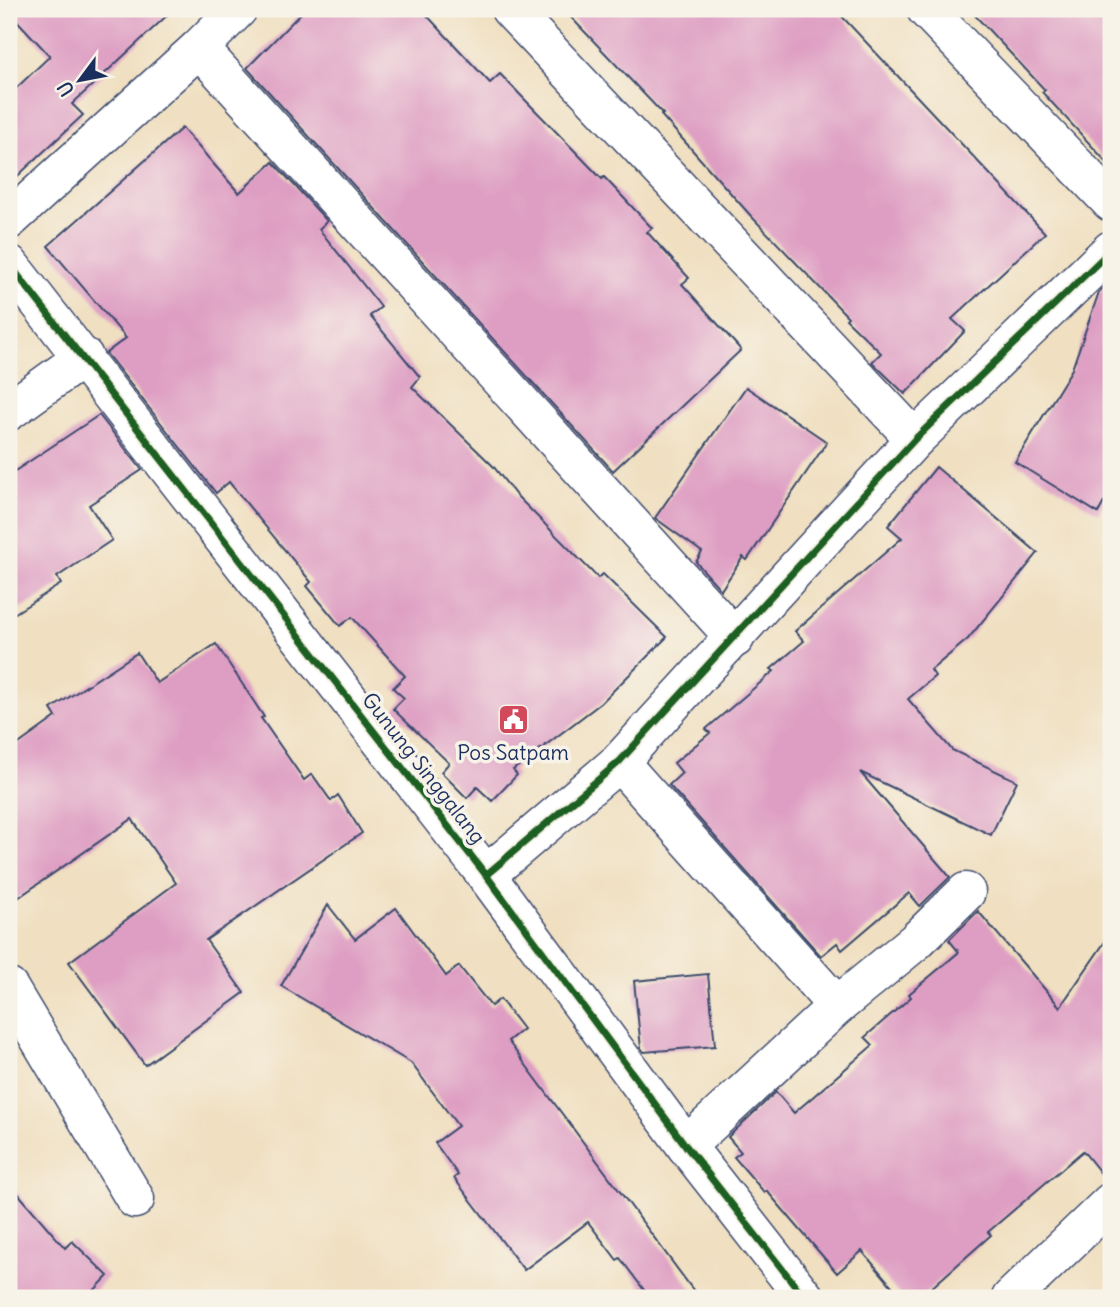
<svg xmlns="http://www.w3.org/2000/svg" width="1120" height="1307" viewBox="0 0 1120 1307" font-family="Delius,sans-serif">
<rect width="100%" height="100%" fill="#f7f3e8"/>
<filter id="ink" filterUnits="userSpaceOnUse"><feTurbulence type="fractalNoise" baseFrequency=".0143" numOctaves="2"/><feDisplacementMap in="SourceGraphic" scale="14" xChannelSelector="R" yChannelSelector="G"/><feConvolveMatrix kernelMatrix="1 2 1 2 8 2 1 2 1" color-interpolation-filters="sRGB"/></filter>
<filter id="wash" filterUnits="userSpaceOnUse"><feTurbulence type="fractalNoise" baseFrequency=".00686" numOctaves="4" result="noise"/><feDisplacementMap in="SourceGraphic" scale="28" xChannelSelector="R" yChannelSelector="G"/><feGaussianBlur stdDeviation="1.57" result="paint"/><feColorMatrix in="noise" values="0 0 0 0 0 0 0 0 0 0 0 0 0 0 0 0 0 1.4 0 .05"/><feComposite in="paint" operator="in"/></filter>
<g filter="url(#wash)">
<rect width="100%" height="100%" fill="#f0dfc0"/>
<g id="blocks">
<g fill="#de9ec3">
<polygon points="9,9 174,9 72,104 83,115 9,184 9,95 50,56 9,12"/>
<polygon points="305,9 421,9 490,83 500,74 602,179 604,177 652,228 647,232 689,278 682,284 741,350 613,471 247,68"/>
<polygon points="563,9 835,9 1045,233 952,319 965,331 905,394 872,362 881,353 846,319 848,317 751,216 661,115 663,114"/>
<polygon points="969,9 1111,9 1111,167 1042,92 1045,90"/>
<polygon points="182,128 239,193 273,162 327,221 319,229 381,307 370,316 420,377 412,387 493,466 515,494 598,578 603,574 667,637 601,703 513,770 517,775 492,801 477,787 467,798 441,772 449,763 393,709 404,698 393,688 405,676 352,617 340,626 307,586 311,582 229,482 216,493 106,353 126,338 48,246"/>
<polygon points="1111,280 1111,490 1098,513 1015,462 1072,369 1099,292"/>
<polygon points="746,387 827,442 747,560 743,557 721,590 696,562 702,552 655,518"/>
<polygon points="99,415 142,470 89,505 112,540 57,577 61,584 9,617 9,475"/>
<polygon points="936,467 1038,553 968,639 931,670 935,676 908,699 952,750 1017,781 991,835 860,772 950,877 920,906 909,893 842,950 837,943 821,956 669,785 682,773 674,763 710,733 706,729 774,671 771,669 804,641 795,631 902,538 888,526"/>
<polygon points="216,644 264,717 261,718 304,780 312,774 331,801 338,795 362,833 206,940 244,993 145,1065 69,962 176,883 132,819 9,904 9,751 56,717 51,709 137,653 157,683"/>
<polygon points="328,905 355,939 396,908 446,976 459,966 491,1006 500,999 523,1029 508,1041 699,1298 650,1298 620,1258 617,1260 588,1222 524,1270 454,1178 458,1175 435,1143 458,1126 411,1063 281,986"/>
<polygon points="978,911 1060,1007 1111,933 1111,1181 1107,1181 1083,1151 988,1232 991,1235 920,1298 902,1298 862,1251 837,1273 767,1191 764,1192 734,1157 741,1152 728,1137 776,1092 794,1113 873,1045 865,1037 911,997 909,994 959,952 949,940"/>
<polygon points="708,974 715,1046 644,1052 641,1048 634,981"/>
<polygon points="9,1183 65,1248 72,1241 108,1276 87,1298 9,1298"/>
</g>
</g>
</g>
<g filter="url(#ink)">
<use href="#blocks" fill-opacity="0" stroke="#3b496d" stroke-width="2"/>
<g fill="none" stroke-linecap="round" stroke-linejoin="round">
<defs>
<g id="street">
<polyline points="510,9 915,439"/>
<polyline points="926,9 1111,202"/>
<polyline points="199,48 735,638"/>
<polyline points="9,220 199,48 238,9"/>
<polyline points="9,264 486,875 686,1146 805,1298"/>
<polyline points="9,411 84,357"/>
<polyline points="619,762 837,1006"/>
<polyline points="486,875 619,762 915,439 1111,250"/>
<polyline points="9,988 135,1199"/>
<polyline points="686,1146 837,1006 916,941 966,892"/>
<polyline points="1011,1298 1111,1202"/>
</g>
</defs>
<use href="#street" stroke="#3b496d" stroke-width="41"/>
<use href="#street" stroke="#fff" stroke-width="38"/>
<defs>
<g id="cycleway">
<polyline points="9,264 486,875 686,1146 805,1298"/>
<polyline points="486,875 619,762 915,439 1111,250"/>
</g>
</defs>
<use href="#cycleway" stroke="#f7f3e8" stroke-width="11"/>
<use href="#cycleway" stroke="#1b5e20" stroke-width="7"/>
</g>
</g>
<defs>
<symbol id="civic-square" viewBox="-11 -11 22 22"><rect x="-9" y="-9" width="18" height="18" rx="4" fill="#d1495b" stroke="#f7f3e8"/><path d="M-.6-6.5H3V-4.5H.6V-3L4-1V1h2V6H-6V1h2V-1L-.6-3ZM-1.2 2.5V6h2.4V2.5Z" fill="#fff"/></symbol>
</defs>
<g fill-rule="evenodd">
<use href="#civic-square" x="496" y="702" width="35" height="35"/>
</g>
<g text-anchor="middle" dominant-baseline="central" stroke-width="7" stroke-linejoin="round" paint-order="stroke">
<g font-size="21" fill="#1b2f5e" stroke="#f7f3e8">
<text x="513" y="752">Pos Satpam</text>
</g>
<g font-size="21" fill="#1b2f5e" stroke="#f7f3e8">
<text transform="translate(424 768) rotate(52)">Gunung Singgalang</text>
</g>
</g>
<rect width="1120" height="1307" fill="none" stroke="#f7f3e8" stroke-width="35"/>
<g transform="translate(80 80) rotate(238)" stroke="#f7f3e8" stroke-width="5" paint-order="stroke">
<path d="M0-5L12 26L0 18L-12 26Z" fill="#1b2f5e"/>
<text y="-10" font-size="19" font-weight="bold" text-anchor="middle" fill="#1b2f5e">U</text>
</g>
</svg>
